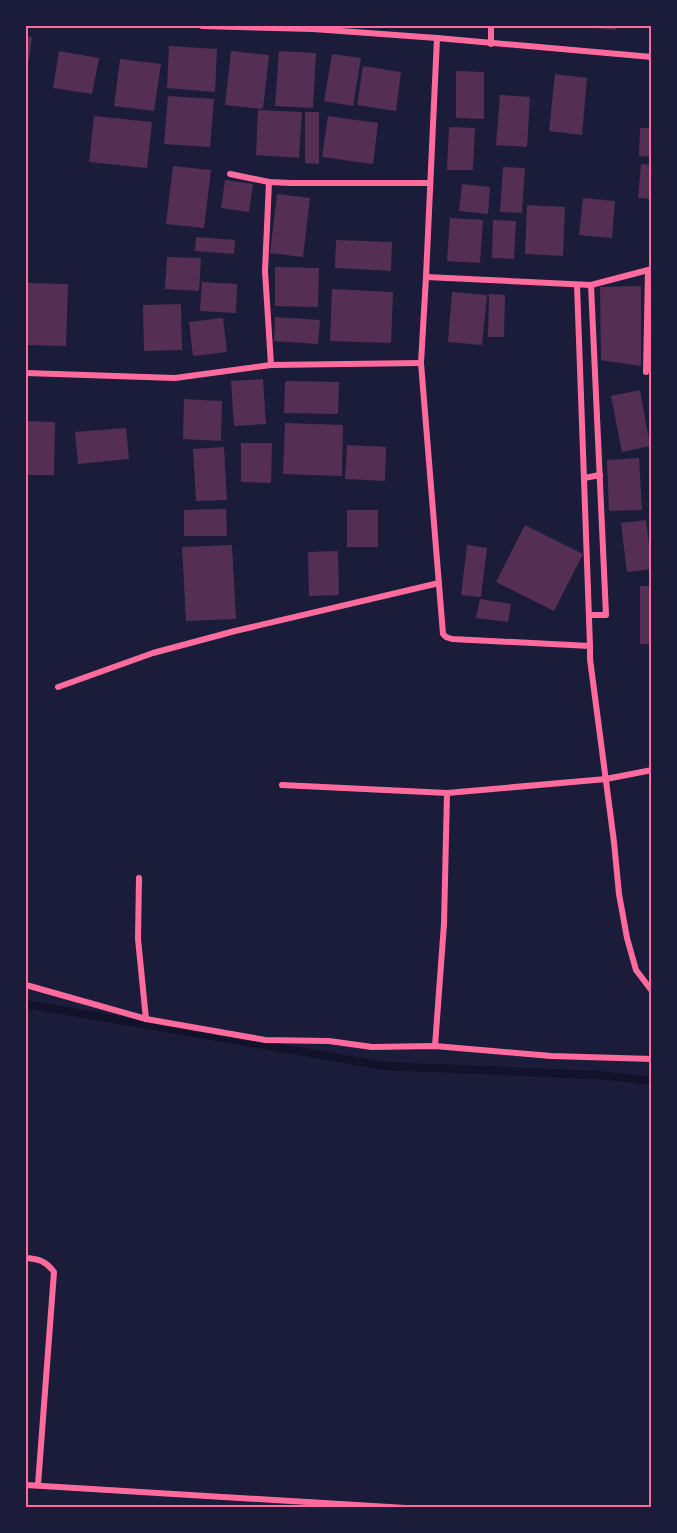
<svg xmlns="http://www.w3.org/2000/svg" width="677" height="1533" viewBox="0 0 677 1533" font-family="Figtree,sans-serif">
<rect width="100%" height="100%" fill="#1b1b3a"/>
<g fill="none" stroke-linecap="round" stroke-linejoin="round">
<polyline stroke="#12122b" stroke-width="8" points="26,1004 385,1066 598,1075 652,1081"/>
</g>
<g fill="#542f53">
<polygon points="583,26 616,26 616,30 583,27"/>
<polygon points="26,36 32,37 27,72 26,72"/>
<polygon points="169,46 217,49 215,92 167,88"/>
<polygon points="59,51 99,58 92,94 53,88"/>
<polygon points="231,51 269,55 263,109 225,105"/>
<polygon points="279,51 316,53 313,108 275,106"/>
<polygon points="332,54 361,58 353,106 324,101"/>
<polygon points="120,59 161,64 154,111 114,106"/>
<polygon points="363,66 401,72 396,111 357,105"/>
<polygon points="456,71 484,72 484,119 456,118"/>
<polygon points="555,74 587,78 582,135 549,131"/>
<polygon points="500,95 530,97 527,147 496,145"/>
<polygon points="168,96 214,99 210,147 164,144"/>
<polygon points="258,110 302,112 299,158 256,155"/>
<polygon points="305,112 319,112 319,164 305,163"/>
<polygon points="94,116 152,122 147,168 89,162"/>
<polygon points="328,116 378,123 373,164 322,157"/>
<polygon points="449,127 475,128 473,170 447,170"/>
<polygon points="640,128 652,128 652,157 639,156"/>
<polygon points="641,164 652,165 652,199 638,198"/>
<polygon points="173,166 211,170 204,228 166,224"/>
<polygon points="503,167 525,168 522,213 500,212"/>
<polygon points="225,180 253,184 249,212 221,208"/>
<polygon points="462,184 490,187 488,214 459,211"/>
<polygon points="277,194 310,198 303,257 270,253"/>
<polygon points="583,198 615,201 612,238 579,235"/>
<polygon points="527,205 565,207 563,256 525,254"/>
<polygon points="450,218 483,220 480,263 447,261"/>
<polygon points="493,220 516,221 514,259 492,258"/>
<polygon points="196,237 235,240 234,254 195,251"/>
<polygon points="336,240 392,242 391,271 335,268"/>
<polygon points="167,257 201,258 199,291 165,289"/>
<polygon points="275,267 319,268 318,307 275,306"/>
<polygon points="202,282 237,284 236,313 200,311"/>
<polygon points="26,283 68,284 66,346 26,345"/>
<polygon points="641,286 641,366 601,360 600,287"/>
<polygon points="332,289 393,292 391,343 330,341"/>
<polygon points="452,292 487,295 482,345 448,342"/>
<polygon points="489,294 505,295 504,337 488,337"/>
<polygon points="181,304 182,350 144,351 143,305"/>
<polygon points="275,317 320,320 318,344 274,341"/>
<polygon points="223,318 227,352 193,356 189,322"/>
<polygon points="263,379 266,424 234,426 231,381"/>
<polygon points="285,381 339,382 338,414 284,413"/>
<polygon points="640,390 650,446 622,452 611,396"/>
<polygon points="184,399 222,401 221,441 183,439"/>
<polygon points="26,421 55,422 54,475 26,475"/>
<polygon points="285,423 343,425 342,476 283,474"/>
<polygon points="126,428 129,459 78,464 75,432"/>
<polygon points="241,443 272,443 271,483 241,482"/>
<polygon points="347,445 386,447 385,481 345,479"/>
<polygon points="224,447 227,500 196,501 193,449"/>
<polygon points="639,458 642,510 609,511 607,460"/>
<polygon points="226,509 227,536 184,536 184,510"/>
<rect x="347" y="510" width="31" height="37"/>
<polygon points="646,520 652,569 627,572 621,523"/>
<polygon points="525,525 583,554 554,611 496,582"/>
<polygon points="232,545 236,619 186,621 182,547"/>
<polygon points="467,545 487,548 481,597 461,595"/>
<polygon points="338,551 339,595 309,596 308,552"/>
<rect x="640" y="586" width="12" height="58"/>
<polygon points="480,599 511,604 508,622 476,618"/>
</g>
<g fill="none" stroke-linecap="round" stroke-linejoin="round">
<g stroke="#ff6b9d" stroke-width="6">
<polyline points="202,26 313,29 437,38 652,57"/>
<polyline points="437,38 426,277 421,363 443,634 446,637 452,639 590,646 590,659 614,842 619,894 627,938 636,970 652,991"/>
<polyline points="491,44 491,26"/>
<polyline points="230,174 269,182 291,183 430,183"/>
<polyline points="269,182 265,271 271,365"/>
<polyline points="426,277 591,285 652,269"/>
<polyline points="577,285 590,646"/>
<polyline points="646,372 648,270"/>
<polyline points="26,373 175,378 271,365 421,363"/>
<polyline points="584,478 600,475"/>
<polyline points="589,615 606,615 591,285"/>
<polyline points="58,687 153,653 235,631 439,583"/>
<polyline points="282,785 447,793 606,779 652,770"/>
<polyline points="139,878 138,939 146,1019"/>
<polyline points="26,985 146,1019 265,1040 329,1041 372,1047 435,1046 551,1056 652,1059"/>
<polyline points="435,1046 444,924 447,793"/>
<path d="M26,1258C39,1259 46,1261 54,1272L38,1485"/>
<polyline points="26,1485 406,1508"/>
</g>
</g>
<rect width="677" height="1533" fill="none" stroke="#1b1b3a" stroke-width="54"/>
<rect x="27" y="27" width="623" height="1479" fill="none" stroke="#ff6b9d" stroke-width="2"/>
</svg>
